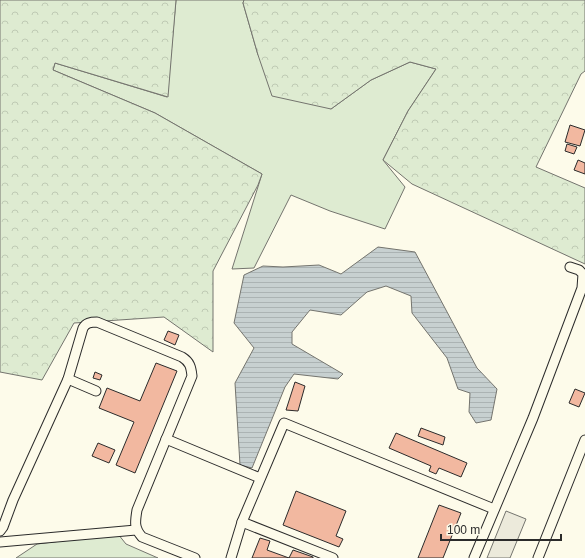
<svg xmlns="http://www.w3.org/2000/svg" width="585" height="558" viewBox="0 0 585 558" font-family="Helvetica,sans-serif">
<defs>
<pattern id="forest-crowns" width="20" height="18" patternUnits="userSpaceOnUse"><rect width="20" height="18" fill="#deebd1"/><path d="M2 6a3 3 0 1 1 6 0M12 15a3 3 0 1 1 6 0" fill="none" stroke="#bfcab4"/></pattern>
<pattern id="water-rules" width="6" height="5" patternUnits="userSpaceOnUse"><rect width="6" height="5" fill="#c7d0d0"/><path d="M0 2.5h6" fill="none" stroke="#abb3b3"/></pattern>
</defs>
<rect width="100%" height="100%" fill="#fdfbea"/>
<g fill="#deebd1" stroke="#74746e">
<polygon points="176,0 244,0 243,3 258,55 331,109 371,80 410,62 436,69 408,111 383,160 405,187 385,229 330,211 291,195 254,268 232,269 262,174 155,113 53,70 55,63 167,97"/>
<polygon points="118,534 126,544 158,558 16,558 37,544"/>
</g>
<g fill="url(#forest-crowns)" stroke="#74746e">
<polygon points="0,0 176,0 168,97 55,63 53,70 155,113 262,174 258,185 213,271 213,352 164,317 74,323 42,380 0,372"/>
<polygon points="244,0 585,0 585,71 581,74 536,167 585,188 585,264 412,184 383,160 408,111 436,69 410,62 371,80 331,109 272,96 258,55 243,3"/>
</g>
<polygon fill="#eceadb" stroke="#74746e" points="506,511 526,519 510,558 487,558"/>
<polygon fill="url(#water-rules)" stroke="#74746e" points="378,247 415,252 477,368 497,389 491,420 476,423 469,412 470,393 458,389 447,358 412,313 411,296 386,286 367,292 341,315 310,310 292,332 292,344 343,374 338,379 294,374 285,387 252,468 240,465 235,383 254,348 234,323 244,275 263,266 283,267 319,265 341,274"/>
<g fill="#f2b8a0" stroke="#2b2b2b">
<polygon points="570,125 585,130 580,146 565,142"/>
<polygon points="567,144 577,147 574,154 565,151"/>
<polygon points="578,160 585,163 585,174 574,170"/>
<polygon points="168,331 179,335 175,345 164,340"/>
<polygon points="156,363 177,371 135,473 116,465 134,422 99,408 107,388 140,401"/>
<polygon points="95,372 102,375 100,380 93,378"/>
<polygon points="295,382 305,386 298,411 286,410"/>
<polygon points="575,389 585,393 579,407 569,403"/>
<polygon points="421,428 445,437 443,445 418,436"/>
<polygon points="396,433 467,463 461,477 439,468 436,474 429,471 431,466 389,448"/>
<polygon points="98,443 115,450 109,463 92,456"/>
<polygon points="296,491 346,511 336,536 343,539 339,547 283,525"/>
<polygon points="439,505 461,513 443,558 418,558"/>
<polygon points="260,538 270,541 267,550 289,558 252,558"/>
<polygon points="293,550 313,557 313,558 289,558"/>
</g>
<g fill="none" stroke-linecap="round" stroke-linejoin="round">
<defs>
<g id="minor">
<polyline points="68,379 96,391"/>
<polyline points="166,439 260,478"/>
<polyline points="242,522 333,558"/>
<path d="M0,531L3,527L13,500L68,379L83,328C86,323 90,322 97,322L182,357C190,362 191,367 192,376L137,510C135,522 134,528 142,537L195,558"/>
<polyline points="0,542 136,530"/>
<polyline points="231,558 242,522 284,423 494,509"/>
<polyline points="474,558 533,418 582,288 583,274 579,270 570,267"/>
<polyline points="538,558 585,440"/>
</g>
</defs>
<use href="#minor" stroke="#2b2b2b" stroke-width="11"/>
<use href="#minor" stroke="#fdfbea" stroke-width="9"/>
</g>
<path d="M441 534v6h120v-6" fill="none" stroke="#2b2b2b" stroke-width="2"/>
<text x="447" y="534" font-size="12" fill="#2b2b2b" stroke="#fdfbea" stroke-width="3" paint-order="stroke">100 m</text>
</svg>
